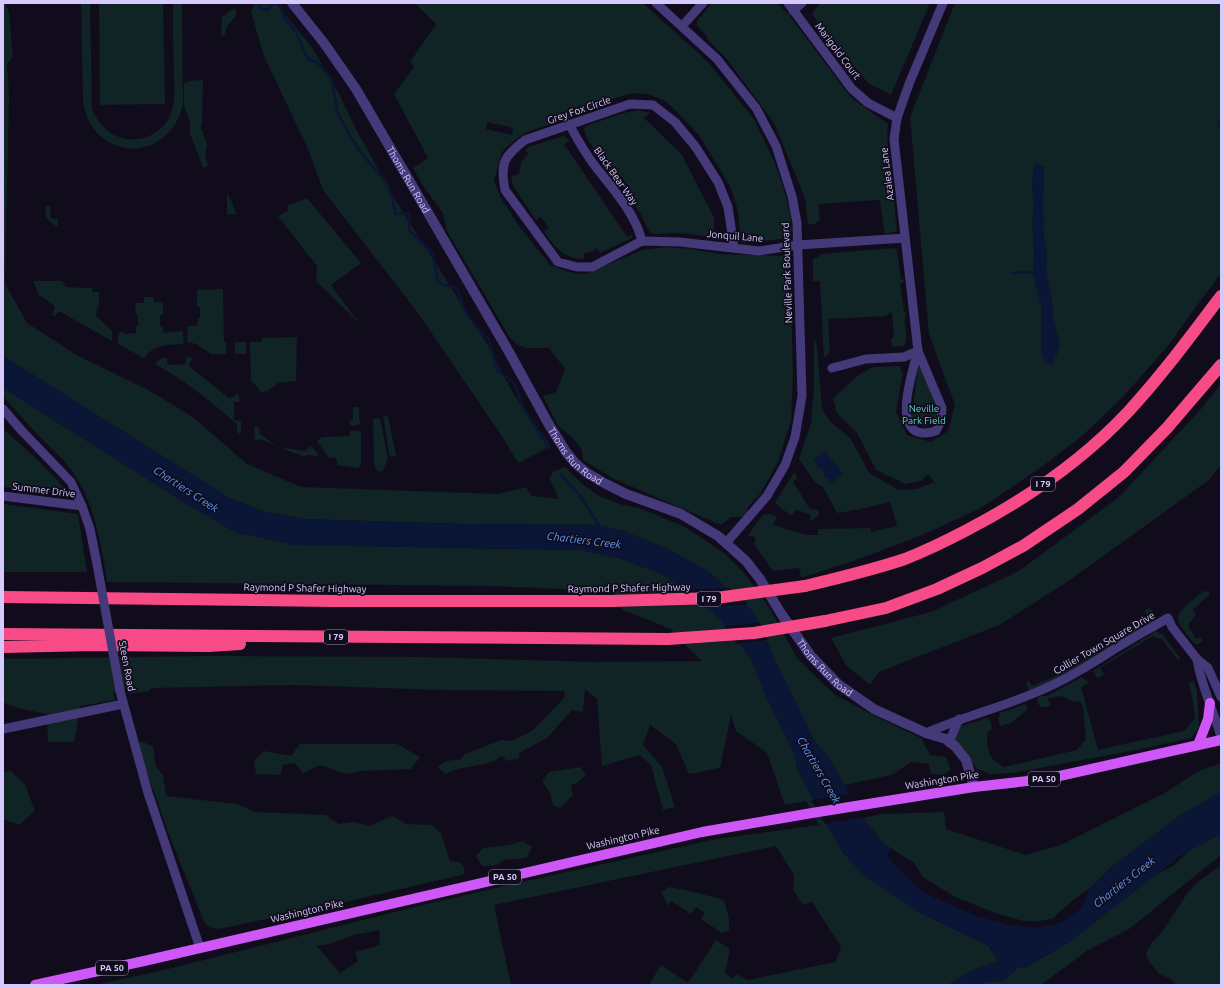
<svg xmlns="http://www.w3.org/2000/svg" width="1224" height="988" viewBox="0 0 1224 988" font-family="Ubuntu,sans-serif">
<rect width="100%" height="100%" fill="#110c1c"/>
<g fill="#102325" fill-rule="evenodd">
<polygon points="3,3 5,3 9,13 13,57 7,64 9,95 5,284 27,323 75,354 152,392 194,418 247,464 301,487 498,494 526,487 532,496 559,499 549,478 554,471 565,467 582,484 601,497 623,505 639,508 685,527 723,552 745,574 770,609 797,658 835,695 883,720 921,738 930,755 946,757 951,770 942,775 931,774 929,764 911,762 892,775 844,785 830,760 814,740 782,675 753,612 709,572 668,549 623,531 598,525 462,524 303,519 265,512 229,498 3,356"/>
<path d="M81,3H90L92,109C99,125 110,137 128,139C147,142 167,129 172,110C176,99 174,85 174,73C173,50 173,26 173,3H182L183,104C169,167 88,161 83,99Z"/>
<polygon points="99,3 163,3 165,104 100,105"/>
<polygon points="255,3 276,3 313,49 339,94 357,131 397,203 486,342 513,393 551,446 518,463 501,435 418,313 323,190 308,149 264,56 251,12"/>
<path d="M415,3H643L708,62L754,119L774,161L783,186L790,212L792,231L788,235L789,238L743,243L741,241L738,211L731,188L699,135L670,105L663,100L647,94L634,93L615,98L587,109L573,116L525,133L511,143L502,152L494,180L501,198L519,226L550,265L563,270L573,273L585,274L602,267L642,250L666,247L692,249L719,254L790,256L793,374L791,421L778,462L760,494L748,507L747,512L745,515L741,517H731L721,525L614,479L583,460L582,450L571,436L558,426L543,396L556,392L565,369L549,348H527L517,345L509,336L447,231L443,213L423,186L413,168L428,158L394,94L414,67L410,62L436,24ZM487,122L513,128L512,135L486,129Z"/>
<polygon points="712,3 777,3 789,15 847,92 853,99 888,124 887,136 897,231 885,234 880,200 818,204 820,220 814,224 808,224 805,198 774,123 726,58 707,39 707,36 697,26 697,21"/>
<polygon points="820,3 930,3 891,95 868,83 812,14"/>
<polygon points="955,3 1221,3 1221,273 1166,348 1121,399 1083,435 1043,466 981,508 920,536 856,560 804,577 801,577 799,568 773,571 753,543 756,542 754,536 748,536 753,528 763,515 770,514 777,517 773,525 807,535 818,535 818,529 870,528 871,532 897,526 890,502 856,510 837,513 823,487 815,482 799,459 811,423 814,387 814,338 817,346 822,409 830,421 851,439 869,473 899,490 917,489 934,482 928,474 921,481 905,484 876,470 857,433 837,413 833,398 860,374 873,367 899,366 903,373 896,412 907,435 931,442 948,431 955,405 929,334 910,117"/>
<path d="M234,8L236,9V15C231,23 225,25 225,35L223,36L221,34L222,17Z"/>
<polygon points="203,80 202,124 200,129 202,129 207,145 205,156 208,165 206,168 203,167 190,134 190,121 184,106 184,84 189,81"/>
<path d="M639,110L650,113L644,118L682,155L714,218V238C700,235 686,233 673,233C665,233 657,235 650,233L640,213L624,189L628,186L621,176L616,179C609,169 584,139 584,129L586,126L623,113Z"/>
<path d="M563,136L566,137L569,141L564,144L627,237L632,235V238L600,253L597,248L591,252L584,253V259C562,258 556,248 544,232L549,228L541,217L536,220L513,186L511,177L519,174L521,163L528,154L525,150L529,147Z"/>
<polygon points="227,194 229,196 237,214 227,214"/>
<polygon points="307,198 361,263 331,285 359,323 316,281 317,266 278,216 288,211 287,206"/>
<path d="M46,206H50L51,219H69H58V225L56,226C48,221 43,215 46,206Z"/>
<path d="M894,248L897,250L901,279L905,280L900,285L904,311L906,314C902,322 910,334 904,346L892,347L891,340L894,336L892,314L890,312L886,316L828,319L830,352L824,358L820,281H813V259L818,257L820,254Z"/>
<polygon points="33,281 62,281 66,287 92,288 92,292 99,292 99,307 97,308 96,316 112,331 112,341 59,311 55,316 52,315 55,306 39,295"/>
<polygon points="223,289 224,342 226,342 226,354 211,354 196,344 187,342 188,326 197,326 198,318 200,318 200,307 197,307 197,290"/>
<path d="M144,297H153L154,302H163V315H160V326H163V333L182,331L183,334L184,343L182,344C166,345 154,345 144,358L118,344V334L120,332H124L125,334L136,333V326H138V315H136L135,303H144Z"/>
<polygon points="297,337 296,381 278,383 268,391 261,392 251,380 250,342 262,342 262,338"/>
<rect x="235" y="342" width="11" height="12"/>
<path d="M166,357L168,365L185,364L186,357L192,358V360L189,363L190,367L229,398L233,397L238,393L240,402H234V420L241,421V432L240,434L237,432V424C209,400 187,382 155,364L160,359Z"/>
<polygon points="919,363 921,365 936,408 937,415 934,423 925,427 915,423 912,417 918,364"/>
<polygon points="1221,384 1221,465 1209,480 1064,584 999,625 879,672 870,685 846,665 831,638 931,612 1019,571 1119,497 1201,409"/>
<path d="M3,388L187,504L235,532L295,545L581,550L619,558L659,573L687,589L723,622L750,657L767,697L794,753L799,773L843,853L919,912L989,946L998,962L973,970L948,985H650V983L661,965L688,983L716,940L730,949L725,973L732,979L736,974L748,980L835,962L841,947L812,902L803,905L793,890L794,875L776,846L494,905L511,985H95L168,969L415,907L508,885L716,839L819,825L806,801L785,805L767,753L736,731L731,715L720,768L689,774L676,744L650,725L643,745L662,767L675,807L663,810L651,765L640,755L602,766L597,699L585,689L583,712L572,710L547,738L519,753L520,758L507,761L502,756C490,766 473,765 458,769C454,770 450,772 446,774L438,768C443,760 451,760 460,760L465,754L501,740L512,741L532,731L565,697L564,691L441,690L294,685L152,688L148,691L129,694L127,689L113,692L115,700L81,706L74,742H48L47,714L17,708L3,702V659L212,656L419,657L594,662L702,661L687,647L671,629L623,610L611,588V591L490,586L107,582C101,543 94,499 69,467C63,459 54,451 46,443C31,428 17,412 3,396ZM379,930L380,945L355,952L358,961L340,973L317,946L329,944L354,935Z"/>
<polygon points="353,407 359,407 359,419 361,423 358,425 350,426 350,421 353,420"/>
<polygon points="383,416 388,416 396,456 392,457 389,454"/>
<polygon points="380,418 388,459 382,472 376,470 374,464 373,419"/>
<polygon points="254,427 259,427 260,434 278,447 305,451 311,446 319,455 317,456 310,455 304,456 291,452 261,439 255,441"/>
<polygon points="3,429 39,461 71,495 3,487"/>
<polygon points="350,431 361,431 361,465 357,468 337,465 337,461 336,458 328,457 317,441 322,437 350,436"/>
<polygon points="794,472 798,478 793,482 810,509 818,510 819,515 810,522 811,515 796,510 793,514 790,515 775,503"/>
<polygon points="3,504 78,514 87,572 3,572"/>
<path d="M1204,591L1209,592V595L1193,610L1196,615L1188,625L1196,639L1201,637L1203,641L1199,644H1195L1192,641C1188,635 1180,627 1178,620C1175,612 1198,596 1204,591Z"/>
<path d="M1149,608L1153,611L1155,619L1150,624L1067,675L1033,691L1029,690L1026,682L1029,681L1032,686C1073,671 1109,645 1145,621L1148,617L1144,611Z"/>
<polygon points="1156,631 1163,635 1180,658 1178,660 1162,639 1156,638 1153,636 1100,668 1104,674 1098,678 1095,675 1093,671"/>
<path d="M1082,677L1089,683L1081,687L1098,750L1184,731L1195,719L1193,702L1189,684L1193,680L1197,691L1199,728L1191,738L1136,750L1013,773L990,774L976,768L954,739L959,727L987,718L991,722L992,729L987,733C987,750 988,759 1004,767L1077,750L1086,739L1083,707L1080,701L1073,702L1062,696L1047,699L1051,704L1048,707H1041L1038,704L1037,699L1040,696H1047Z"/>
<polygon points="1026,704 1028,709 1011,723 1000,726 998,719 1000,713"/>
<polygon points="140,741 153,746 156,767 163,775 166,796 237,804 255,812 326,815 339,824 354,822 369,826 392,816 407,824 432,825 441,833 450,861 460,862 464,867 465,874 320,908 218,929 208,927 203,919 171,840 138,747"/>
<polygon points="300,744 397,744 420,757 411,769 362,771 346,774 320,765 303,773 295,763 283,765 280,775 256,774 254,761 264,751 291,756"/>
<polygon points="1221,763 1221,792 1181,815 1109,869 1090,888 1071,902 1053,918 1040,921 1023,921 998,914 955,897 923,877 914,863 884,844 863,818 881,814 944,812 946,829 1026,855 1061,845 1165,793 1197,772"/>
<polygon points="580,767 586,775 577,783 571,785 573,795 560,808 553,805 550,793 542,781 549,772"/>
<polygon points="10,770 25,785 35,811 19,825 3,819 3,773"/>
<polygon points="1221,834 1221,855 1129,929 1088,950 1041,985 980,985 986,982 1003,981 1020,966 1024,968 1068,943 1156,874 1173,866 1190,850"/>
<polygon points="523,841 532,847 527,858 504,860 497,865 482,866 476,856 483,848 509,845"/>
<polygon points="1221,865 1221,956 1219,959 1221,964 1221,985 1177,985 1169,978 1159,974 1149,961 1146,954 1152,942 1162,932 1188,892 1198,882"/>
<polygon points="669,887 694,892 724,900 729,919 729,931 722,933 701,919 705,913 696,907 691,914 671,901 668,906 661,892"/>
</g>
<g fill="#0b1536">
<polygon points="1034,162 1044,167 1043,215 1045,222 1043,228 1047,254 1046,269 1053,306 1053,317 1060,344 1057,354 1051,365 1045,362 1041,350 1041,305 1033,275 1034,251 1032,221 1034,207 1032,187"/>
<polygon points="3,356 229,498 265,512 303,519 462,524 598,525 623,531 668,549 709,572 753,612 782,675 814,740 830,760 863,818 884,844 891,849 887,856 922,892 974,915 1008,925 1038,928 1060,923 1082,908 1090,888 1109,869 1181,815 1221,792 1221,834 1180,856 1068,943 1024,968 1020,966 1003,981 986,982 980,985 948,985 973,970 998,962 989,946 919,912 865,876 843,853 799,773 794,753 766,697 750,657 723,622 687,589 659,573 619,558 581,550 295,545 235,532 187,504 3,388"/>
<polygon points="825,451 843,474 832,483 828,478 827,479 824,476 825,474 821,468 819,469 816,465 817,464 814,460"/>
</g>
<g fill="#110c1c">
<polygon points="729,588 748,604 704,608 684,590"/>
<polygon points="760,623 768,640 737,644 724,626"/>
<polygon points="851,794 864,817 825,824 811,800"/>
</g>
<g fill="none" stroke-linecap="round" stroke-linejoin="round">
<g stroke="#0b1536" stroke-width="2.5">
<polyline points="260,3 259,8 268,10 273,3"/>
<polyline points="274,3 280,5 284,17 296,32 307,58 318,63 332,79 337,111 347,131 361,153 388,184 396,214 409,213 409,230 433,254 438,283 457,288 464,309 479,330 489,339 497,370 514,383 523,407 549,448"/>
<polyline points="1218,126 1221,121"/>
<polyline points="1013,273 1033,272"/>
<polyline points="561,475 579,494 599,526"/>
</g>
<g stroke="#443979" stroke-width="9">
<polyline points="656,3 717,59 756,108 776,146 792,196 797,223 802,396 795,437 785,465 767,496 726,543"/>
<polyline points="788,3 852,89 868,103 897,118"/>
<polyline points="793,11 802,3"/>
<polyline points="682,26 703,3"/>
<path d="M569,124C577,139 585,153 595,166C613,189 635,213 642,241"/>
<path d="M734,248L728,207L718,182L695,146L675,122L653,105L630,104L525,140C503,157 500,164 505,190L558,262L577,267H592L642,241L680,242L759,251L798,245L905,238"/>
<path d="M918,351C912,373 887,446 936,431L941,421L942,408L918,351L894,139L897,118L909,84L943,3"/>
<polyline points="832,368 866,359 904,357 918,351"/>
<polyline points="3,409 22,431 71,482 82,506 90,529 96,559"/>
<polyline points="3,496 82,506"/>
<path d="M1197,659C1201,686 1214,711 1221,737"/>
<polyline points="120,691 148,793 200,948"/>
<polyline points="3,729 123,704"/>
<path d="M926,733C965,716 1007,706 1046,688C1072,677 1094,662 1118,647C1134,637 1151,628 1168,618L1172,627L1197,659L1208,668L1221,697"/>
<polyline points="949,742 959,719"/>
</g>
<path stroke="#443979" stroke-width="10" id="s1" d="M292,3L324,43L356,89L509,352L548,423L566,452L575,463L587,473L606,484L626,494L681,514L718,536L746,561L760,579L782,615L811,656L838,684L874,709L926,733L946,739L949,742L955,746L966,760L974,787"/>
<g stroke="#cf56f7" stroke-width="10">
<polyline points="1198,745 1208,719 1210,703"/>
<polyline points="35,985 144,961 702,832 812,813 974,787 1046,779 1221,740"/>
</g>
<g stroke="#f64b87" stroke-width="12">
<path d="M805,586C839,578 872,570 905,559C925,551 946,541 965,531C1025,500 1082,461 1128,412C1162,375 1191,336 1221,296"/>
<polyline points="3,597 334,601 611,601"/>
<polyline points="825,621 886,608 937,589 982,568 1023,546 1078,509 1124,472 1167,428 1221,365"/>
<polyline points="3,634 668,639"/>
<polyline points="3,647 95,645 209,646 240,644"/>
</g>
<polyline stroke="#443979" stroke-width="9" points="96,559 120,691"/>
<g stroke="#f64b87" stroke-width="12">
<polyline points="611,601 716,598 805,586"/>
<polyline points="668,639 754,633 825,621"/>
</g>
</g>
<g text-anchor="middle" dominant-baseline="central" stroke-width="3.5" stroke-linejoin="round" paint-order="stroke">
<g fill="#110c1c" stroke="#9b90b9" stroke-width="1">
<rect x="1031" y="477" width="24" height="14" rx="3"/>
<rect x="697" y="592" width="24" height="14" rx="3"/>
<rect x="324" y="630" width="24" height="14" rx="3"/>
<rect x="1028" y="772" width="32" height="14" rx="3"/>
<rect x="489" y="870" width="32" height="14" rx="3"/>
<rect x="96" y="961" width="32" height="14" rx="3"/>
</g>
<g font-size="9" font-weight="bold" fill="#d6c9fc">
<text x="1043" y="484">I 79</text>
<text x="709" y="599">I 79</text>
<text x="336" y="637">I 79</text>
<text x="1044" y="779">PA 50</text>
<text x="505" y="877">PA 50</text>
<text x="112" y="968">PA 50</text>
</g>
<g font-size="10" fill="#d6c9fc" stroke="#110c1c">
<text transform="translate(838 51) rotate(53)">Marigold Court</text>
<text transform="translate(579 110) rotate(-19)">Grey Fox Circle</text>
<text transform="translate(887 174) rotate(-97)">Azalea Lane</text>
<text transform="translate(616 176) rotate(55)">Black Bear Way</text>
<text stroke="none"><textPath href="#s1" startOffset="212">Thoms Run Road</textPath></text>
<text transform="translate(735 236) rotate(5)">Jonquil Lane</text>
<text transform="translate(787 273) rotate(-92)">Neville Park Boulevard</text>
<text stroke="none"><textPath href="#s1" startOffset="536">Thoms Run Road</textPath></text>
<text transform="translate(44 490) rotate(7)">Summer Drive</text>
<text transform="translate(305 588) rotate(1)">Raymond P Shafer Highway</text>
<text transform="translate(629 588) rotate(-1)">Raymond P Shafer Highway</text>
<text transform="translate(1104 643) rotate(-30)">Collier Town Square Drive</text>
<text transform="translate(127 666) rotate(79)">Steen Road</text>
<text stroke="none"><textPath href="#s1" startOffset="873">Thoms Run Road</textPath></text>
<text transform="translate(942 780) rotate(-9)">Washington Pike</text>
<text transform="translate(623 838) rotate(-13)">Washington Pike</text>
<text transform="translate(307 911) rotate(-13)">Washington Pike</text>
</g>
<g font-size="10" fill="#5ad8c8" stroke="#110c1c">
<text x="924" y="408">Neville<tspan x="924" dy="12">Park Field</tspan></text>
</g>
<g font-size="11" font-style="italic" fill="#5d9cf7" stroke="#110c1c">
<text transform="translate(186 489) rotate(33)">Chartiers Creek</text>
<text transform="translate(584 540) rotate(7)">Chartiers Creek</text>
<text transform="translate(819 770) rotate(60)">Chartiers Creek</text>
<text transform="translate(1124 882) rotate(-38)">Chartiers Creek</text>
</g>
</g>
<rect width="1224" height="988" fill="none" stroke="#d6c9fc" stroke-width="8"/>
</svg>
